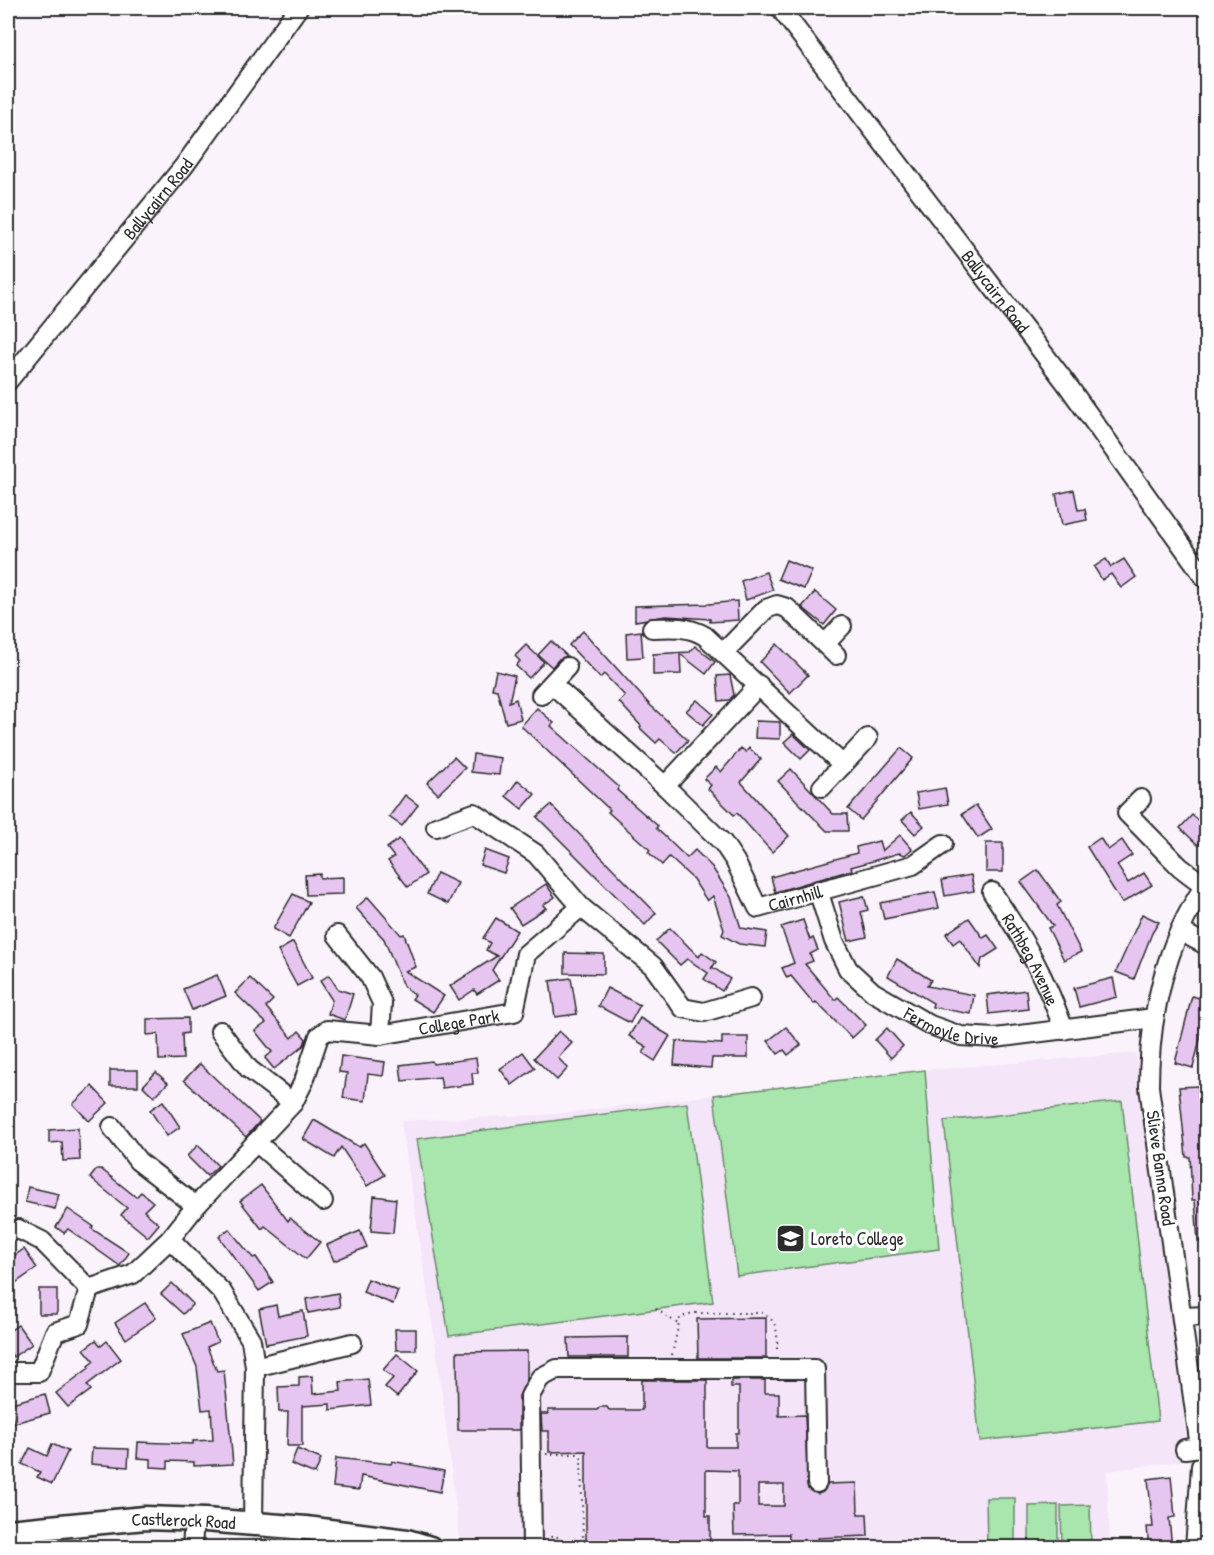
<svg xmlns="http://www.w3.org/2000/svg" width="1214" height="1555" viewBox="0 0 1214 1555" font-family="'Patrick Hand',sans-serif">
<rect width="100%" height="100%" fill="#faf3fc"/>
<filter id="ink" filterUnits="userSpaceOnUse"><feTurbulence type="fractalNoise" baseFrequency=".0167" numOctaves="2"/><feDisplacementMap in="SourceGraphic" scale="12" xChannelSelector="R" yChannelSelector="G"/><feConvolveMatrix kernelMatrix="1 2 1 2 8 2 1 2 1" color-interpolation-filters="sRGB"/></filter>
<g filter="url(#ink)">
<polygon fill="#f4e5f9" points="1136,1053 1187,1443 1179,1445 1180,1461 1107,1471 1110,1547 547,1548 543,1541 527,1541 516,1547 506,1548 460,1539 437,1355 401,1121 555,1114 925,1070"/>
<g fill="#a9e6ad" stroke="#6a886c" stroke-width="1.5">
<polygon points="925,1070 939,1249 737,1276 714,1095"/>
<polygon points="1122,1101 1158,1421 980,1441 944,1121"/>
<polygon points="687,1103 713,1302 449,1336 417,1139"/>
<polygon points="986,1498 1015,1498 1015,1547 987,1547"/>
<polygon points="1058,1505 1058,1547 1029,1547 1029,1506"/>
<polygon points="1090,1505 1091,1547 1062,1547 1061,1506"/>
</g>
<g fill="#e7c5f1" stroke="#2b2b2b" stroke-width="1.5" fill-rule="evenodd">
<polygon points="1074,490 1078,510 1085,509 1087,520 1062,525 1056,494"/>
<polygon points="1106,559 1111,567 1124,559 1136,577 1121,588 1111,574 1102,580 1094,567"/>
<polygon points="786,560 812,571 804,589 778,579"/>
<polygon points="766,572 773,590 746,600 741,581"/>
<polygon points="815,592 836,610 824,625 802,607"/>
<polygon points="737,601 738,620 710,622 710,619 666,616 635,621 635,606 709,604"/>
<polygon points="583,631 649,704 688,740 676,753 660,739 656,743 640,728 641,726 619,702 625,696 604,674 600,678 569,645"/>
<polygon points="641,631 643,657 627,658 626,633"/>
<polygon points="551,641 567,656 559,659 552,667 538,655"/>
<polygon points="777,644 808,675 790,693 760,662"/>
<polygon points="526,645 544,662 529,678 516,666 520,661 515,656"/>
<polygon points="695,646 715,662 706,674 680,654 681,674 653,675 653,654 690,652"/>
<polygon points="496,671 515,676 509,702 516,699 521,719 506,723 497,690 492,689"/>
<polygon points="730,675 734,695 729,700 719,701 717,676"/>
<polygon points="697,700 713,714 703,725 686,711"/>
<polygon points="537,708 554,723 551,726 619,787 617,790 658,826 656,828 687,858 695,850 712,867 731,897 741,928 767,932 765,947 739,944 722,935 724,930 713,896 707,901 693,879 669,857 662,865 648,852 650,850 608,812 610,810 521,726"/>
<polygon points="756,721 780,722 780,739 755,738"/>
<polygon points="793,734 810,750 801,759 784,742"/>
<polygon points="741,748 746,752 749,748 761,759 741,782 789,836 772,852 737,813 734,815 708,789 711,785 704,779 716,767 721,772"/>
<polygon points="901,748 913,758 861,820 848,809"/>
<polygon points="473,754 501,758 499,775 471,772"/>
<polygon points="454,757 465,768 438,794 427,783"/>
<polygon points="791,769 833,814 847,814 848,831 827,831 797,801 778,781"/>
<polygon points="518,780 535,794 522,809 506,796"/>
<polygon points="945,788 948,804 919,809 916,793"/>
<polygon points="405,795 418,805 402,826 389,817"/>
<polygon points="551,805 656,913 645,925 537,817"/>
<polygon points="976,805 992,829 978,838 962,814"/>
<polygon points="911,812 924,826 915,834 902,820"/>
<polygon points="1192,815 1206,828 1206,837 1198,845 1180,828"/>
<polygon points="900,835 912,849 905,855 899,853 873,861 851,867 852,870 775,892 771,877 857,853 856,847 879,841 882,851"/>
<polygon points="1100,838 1108,850 1122,840 1132,855 1117,865 1128,883 1144,873 1152,885 1122,903 1087,847"/>
<polygon points="399,839 426,874 408,887 388,861 394,857 387,848"/>
<rect x="986" y="843" width="17" height="29"/>
<polygon points="485,850 509,859 504,873 480,865"/>
<polygon points="1038,870 1061,902 1057,905 1081,952 1064,960 1048,928 1053,926 1021,882"/>
<polygon points="437,873 458,883 448,904 427,894"/>
<polygon points="320,874 320,878 343,877 343,894 306,895 305,875"/>
<polygon points="971,875 974,891 945,896 942,880"/>
<polygon points="546,884 555,897 543,905 546,908 521,924 510,908"/>
<polygon points="935,892 939,908 884,919 880,903"/>
<polygon points="293,894 309,902 289,938 273,929"/>
<polygon points="864,896 868,910 861,912 867,937 849,941 839,902"/>
<polygon points="368,897 401,935 404,934 416,967 405,971 444,996 433,1012 412,999 415,995 403,986 384,939 356,908"/>
<polygon points="1142,914 1159,922 1152,933 1134,979 1116,972"/>
<polygon points="496,918 517,931 492,970 499,980 477,994 474,990 459,1000 450,986 497,956 486,950 490,943 483,938"/>
<polygon points="969,918 983,938 988,935 998,949 982,959 980,968 960,939 953,944 946,934"/>
<polygon points="803,920 810,940 813,938 818,950 810,954 813,961 805,964 835,1000 838,997 866,1025 852,1038 816,1002 814,1004 791,976 787,978 782,968 794,963 781,927"/>
<polygon points="670,928 699,957 702,952 716,962 711,969 712,967 730,979 722,991 704,979 708,973 687,959 680,965 656,941"/>
<polygon points="293,942 312,978 297,986 278,951"/>
<polygon points="565,953 604,954 604,974 565,973"/>
<polygon points="897,959 931,980 927,986 974,995 971,1014 932,1007 933,1003 888,976"/>
<polygon points="217,975 226,996 192,1010 183,989"/>
<polygon points="329,975 338,989 353,994 345,1020 328,1014 332,1000 320,981"/>
<polygon points="250,978 273,1000 266,1007 292,1038 299,1031 306,1039 304,1045 274,1069 265,1058 272,1052 255,1031 266,1023 235,993"/>
<polygon points="571,978 577,1014 555,1017 550,981"/>
<polygon points="1113,978 1117,997 1079,1007 1074,988"/>
<polygon points="607,988 640,1005 630,1023 598,1006"/>
<polygon points="1026,990 1028,1009 989,1014 987,995"/>
<polygon points="1192,996 1206,1000 1206,1015 1193,1068 1175,1063"/>
<polygon points="188,1018 188,1033 182,1034 183,1059 159,1060 158,1034 147,1035 147,1019"/>
<polygon points="640,1018 670,1036 655,1061 643,1053 647,1047 629,1036"/>
<polygon points="786,1027 801,1045 788,1055 784,1050 778,1054 768,1041"/>
<polygon points="887,1028 903,1046 891,1058 875,1040"/>
<polygon points="559,1031 572,1043 558,1058 568,1068 557,1080 534,1058"/>
<polygon points="722,1037 748,1037 748,1058 712,1058 711,1068 674,1065 676,1041 722,1044"/>
<polygon points="523,1052 535,1068 512,1085 500,1069"/>
<polygon points="341,1056 385,1062 383,1076 368,1074 365,1101 343,1098 347,1073 339,1072"/>
<polygon points="476,1058 478,1073 472,1073 473,1084 442,1088 440,1077 402,1081 400,1065 432,1061 433,1064"/>
<polygon points="200,1064 260,1121 246,1137 184,1080"/>
<rect x="110" y="1070" width="28" height="16"/>
<polygon points="156,1072 168,1083 154,1097 143,1086"/>
<polygon points="92,1086 108,1103 89,1121 73,1104"/>
<polygon points="1198,1086 1201,1130 1204,1130 1205,1143 1206,1241 1198,1242 1195,1200 1192,1200 1190,1157 1186,1157 1179,1087"/>
<polygon points="163,1101 180,1127 167,1136 150,1110"/>
<polygon points="314,1120 359,1147 364,1143 385,1175 367,1186 341,1147 334,1158 303,1139"/>
<polygon points="78,1128 80,1160 63,1161 62,1142 49,1143 49,1130"/>
<polygon points="198,1145 218,1166 207,1176 187,1156"/>
<polygon points="97,1169 101,1169 136,1197 141,1192 153,1202 144,1211 159,1224 148,1237 121,1215 127,1208 90,1178"/>
<polygon points="261,1185 288,1221 290,1218 320,1242 306,1259 265,1226 262,1229 240,1201"/>
<polygon points="28,1187 59,1194 55,1209 25,1202"/>
<polygon points="374,1196 396,1199 393,1233 371,1231"/>
<polygon points="68,1209 93,1226 92,1229 129,1253 120,1266 68,1229 64,1233 56,1227"/>
<polygon points="229,1229 253,1258 256,1257 273,1282 259,1291 219,1237"/>
<polygon points="360,1231 367,1247 334,1261 327,1245"/>
<polygon points="24,1249 37,1268 8,1288 8,1260"/>
<polygon points="368,1279 398,1291 393,1304 363,1292"/>
<polygon points="172,1283 193,1304 183,1314 161,1294"/>
<rect x="39" y="1289" width="18" height="25"/>
<polygon points="338,1293 340,1307 308,1313 306,1299"/>
<polygon points="145,1303 156,1318 126,1339 115,1323"/>
<polygon points="276,1305 278,1316 303,1311 307,1336 266,1344 259,1309"/>
<polygon points="766,1318 766,1358 698,1358 697,1319"/>
<polygon points="210,1323 218,1342 207,1347 217,1371 224,1370 233,1464 194,1466 194,1462 168,1461 168,1468 151,1467 151,1459 137,1458 138,1442 193,1444 193,1441 213,1440 211,1409 202,1410 197,1367 183,1334"/>
<polygon points="18,1325 32,1344 13,1357 8,1349 8,1332"/>
<polygon points="395,1329 416,1329 416,1350 396,1350"/>
<polygon points="628,1337 628,1357 569,1357 568,1338"/>
<polygon points="96,1340 101,1346 107,1341 121,1359 87,1385 91,1390 68,1407 56,1393 89,1368 88,1366 94,1361 84,1349"/>
<polygon points="527,1351 527,1379 519,1396 519,1430 458,1430 457,1352"/>
<polygon points="397,1354 418,1371 397,1397 385,1387 393,1378 383,1370"/>
<polygon points="312,1376 313,1394 341,1391 340,1382 368,1379 371,1405 330,1410 330,1404 302,1406 302,1446 287,1446 288,1412 279,1412 278,1387 299,1386 299,1377"/>
<path d="M642,1380H707V1447H736V1433H739V1387H731V1380H765V1393H779V1416L805,1415L808,1489L818,1494L823,1492L828,1484L857,1483L858,1514H867L868,1536L818,1538L819,1548H789V1534L734,1535L733,1505H738V1471L706,1470V1516H710V1543H655V1548H617V1543H586V1451L549,1452V1431H542L541,1414H548V1410H597L600,1407H607L609,1410H642ZM758,1485H784V1506H758Z"/>
<polygon points="45,1394 50,1413 14,1423 8,1404"/>
<polygon points="52,1444 68,1451 52,1484 37,1477 40,1472 22,1464 30,1448 47,1456"/>
<polygon points="92,1448 129,1449 128,1467 91,1464"/>
<polygon points="297,1449 321,1459 315,1474 291,1464"/>
<polygon points="336,1458 391,1464 392,1461 444,1471 440,1492 361,1476 359,1490 333,1487"/>
<polygon points="1171,1476 1175,1517 1169,1518 1172,1548 1149,1548 1147,1527 1153,1527 1148,1479"/>
</g>
<g fill="none" stroke-linecap="round" stroke-linejoin="round">
<defs>
<g id="minor">
<path id="s1" d="M780,8L1066,383L1206,579"/>
<path id="s2" d="M8,381L184,166L298,8"/>
<path d="M652,628C672,627 688,626 705,636L843,765"/>
<polyline points="825,644 842,626"/>
<polyline points="725,651 766,609 777,605 787,608 836,655"/>
<path id="s3" d="M552,684L665,786L723,843L735,861L758,908L913,865L943,844"/>
<polyline points="541,695 567,667"/>
<polyline points="665,786 759,685"/>
<polyline points="822,787 868,738"/>
<polyline points="1141,799 1127,813 1180,867 1205,886"/>
<polyline points="436,827 474,813 536,854 581,907"/>
<path id="s4" d="M818,890L834,941L848,969L873,992L930,1025L961,1036L995,1038L1154,1018"/>
<path id="s5" d="M992,892C1025,941 1044,974 1064,1030"/>
<polyline points="1180,931 1206,945"/>
<polyline points="337,935 370,977 382,1003 380,1035"/>
<polyline points="220,1031 249,1069 293,1103"/>
<polyline points="112,1127 138,1161 196,1206"/>
<polyline points="256,1142 323,1201"/>
<polyline points="8,1233 18,1229 42,1241 89,1289"/>
<polyline points="170,1239 222,1292 251,1340 255,1367 253,1524"/>
<path id="s6" d="M89,1289L133,1274L170,1239L196,1206L293,1103L304,1081L319,1036L327,1030L380,1035L514,1012L526,954L581,907L653,966L683,1008L704,1012L751,998"/>
<polyline points="1184,1317 1206,1316"/>
<polyline points="255,1367 352,1343"/>
<polyline points="8,1372 39,1372 55,1332 79,1324 89,1289"/>
<path d="M1185,1449L1200,1447L1149,1087C1149,1016 1165,943 1206,884"/>
<polyline points="192,1548 194,1519"/>
<polyline points="532,1548 530,1396 540,1378 557,1369 815,1369 817,1483"/>
<polyline points="1195,1548 1201,1466"/>
</g>
<g id="major">
<path id="s7" d="M8,1531L145,1518L205,1520L306,1528L407,1541L430,1548"/>
</g>
</defs>
<use href="#minor" stroke="#2b2b2b" stroke-width="22"/>
<use href="#major" stroke="#2b2b2b" stroke-width="27"/>
<g stroke="#2b2b2b" stroke-width="2" stroke-dasharray="1.5 4.5" stroke-linecap="butt">
<polyline points="656,1309 678,1324"/>
<path d="M672,1355L680,1318L692,1313H763C780,1323 777,1335 777,1353"/>
<polyline points="546,1454 577,1454 581,1458 583,1542 579,1545 565,1545 557,1537 548,1537"/>
<polyline points="579,1545 610,1545 612,1548"/>
<polyline points="459,1548 459,1542"/>
</g>
<use href="#minor" stroke="#fff" stroke-width="18"/>
<use href="#major" stroke="#fff" stroke-width="22"/>
</g>
</g>
<defs>
<symbol id="school-square" viewBox="-11 -11 22 22"><rect x="-9" y="-9" width="18" height="18" rx="4" fill="#2b2b2b" stroke="#fff"/><path d="M0-5L7-2L0 1L-7-2ZM-4 1L0 2.5L4 1V4Q0 6-4 4Z" fill="#fff"/></symbol>
</defs>
<g fill-rule="evenodd">
<use href="#school-square" x="774" y="1222" width="33" height="33"/>
</g>
<g text-anchor="middle" dominant-baseline="central" stroke-width="6" stroke-linejoin="round" paint-order="stroke">
<g font-size="18" fill="#2b2b2b" stroke="#fff">
<text stroke="none"><textPath href="#s2" startOffset="236">Ballycairn Road</textPath></text>
<text stroke="none"><textPath href="#s1" startOffset="356">Ballycairn Road</textPath></text>
<text stroke="none"><textPath href="#s3" startOffset="346">Cairnhill</textPath></text>
<text stroke="none"><textPath href="#s5" startOffset="78">Rathbeg Avenue</textPath></text>
<text stroke="none"><textPath href="#s6" startOffset="496">College Park</textPath></text>
<text stroke="none"><textPath href="#s4" startOffset="206">Fermoyle Drive</textPath></text>
<text transform="translate(1161 1168) rotate(82)">Slieve Banna Road</text>
<text stroke="none"><textPath href="#s7" startOffset="176">Castlerock Road</textPath></text>
</g>
<g font-size="18" fill="#2b2b2b" stroke="#fff" text-anchor="start">
<text x="811" y="1238">Loreto College</text>
</g>
</g>
<rect width="1214" height="1555" fill="none" stroke="#fff" stroke-width="30"/>
<rect x="15" y="15" width="1184" height="1525" fill="none" stroke="#2b2b2b" stroke-width="2" filter="url(#ink)"/>
</svg>
